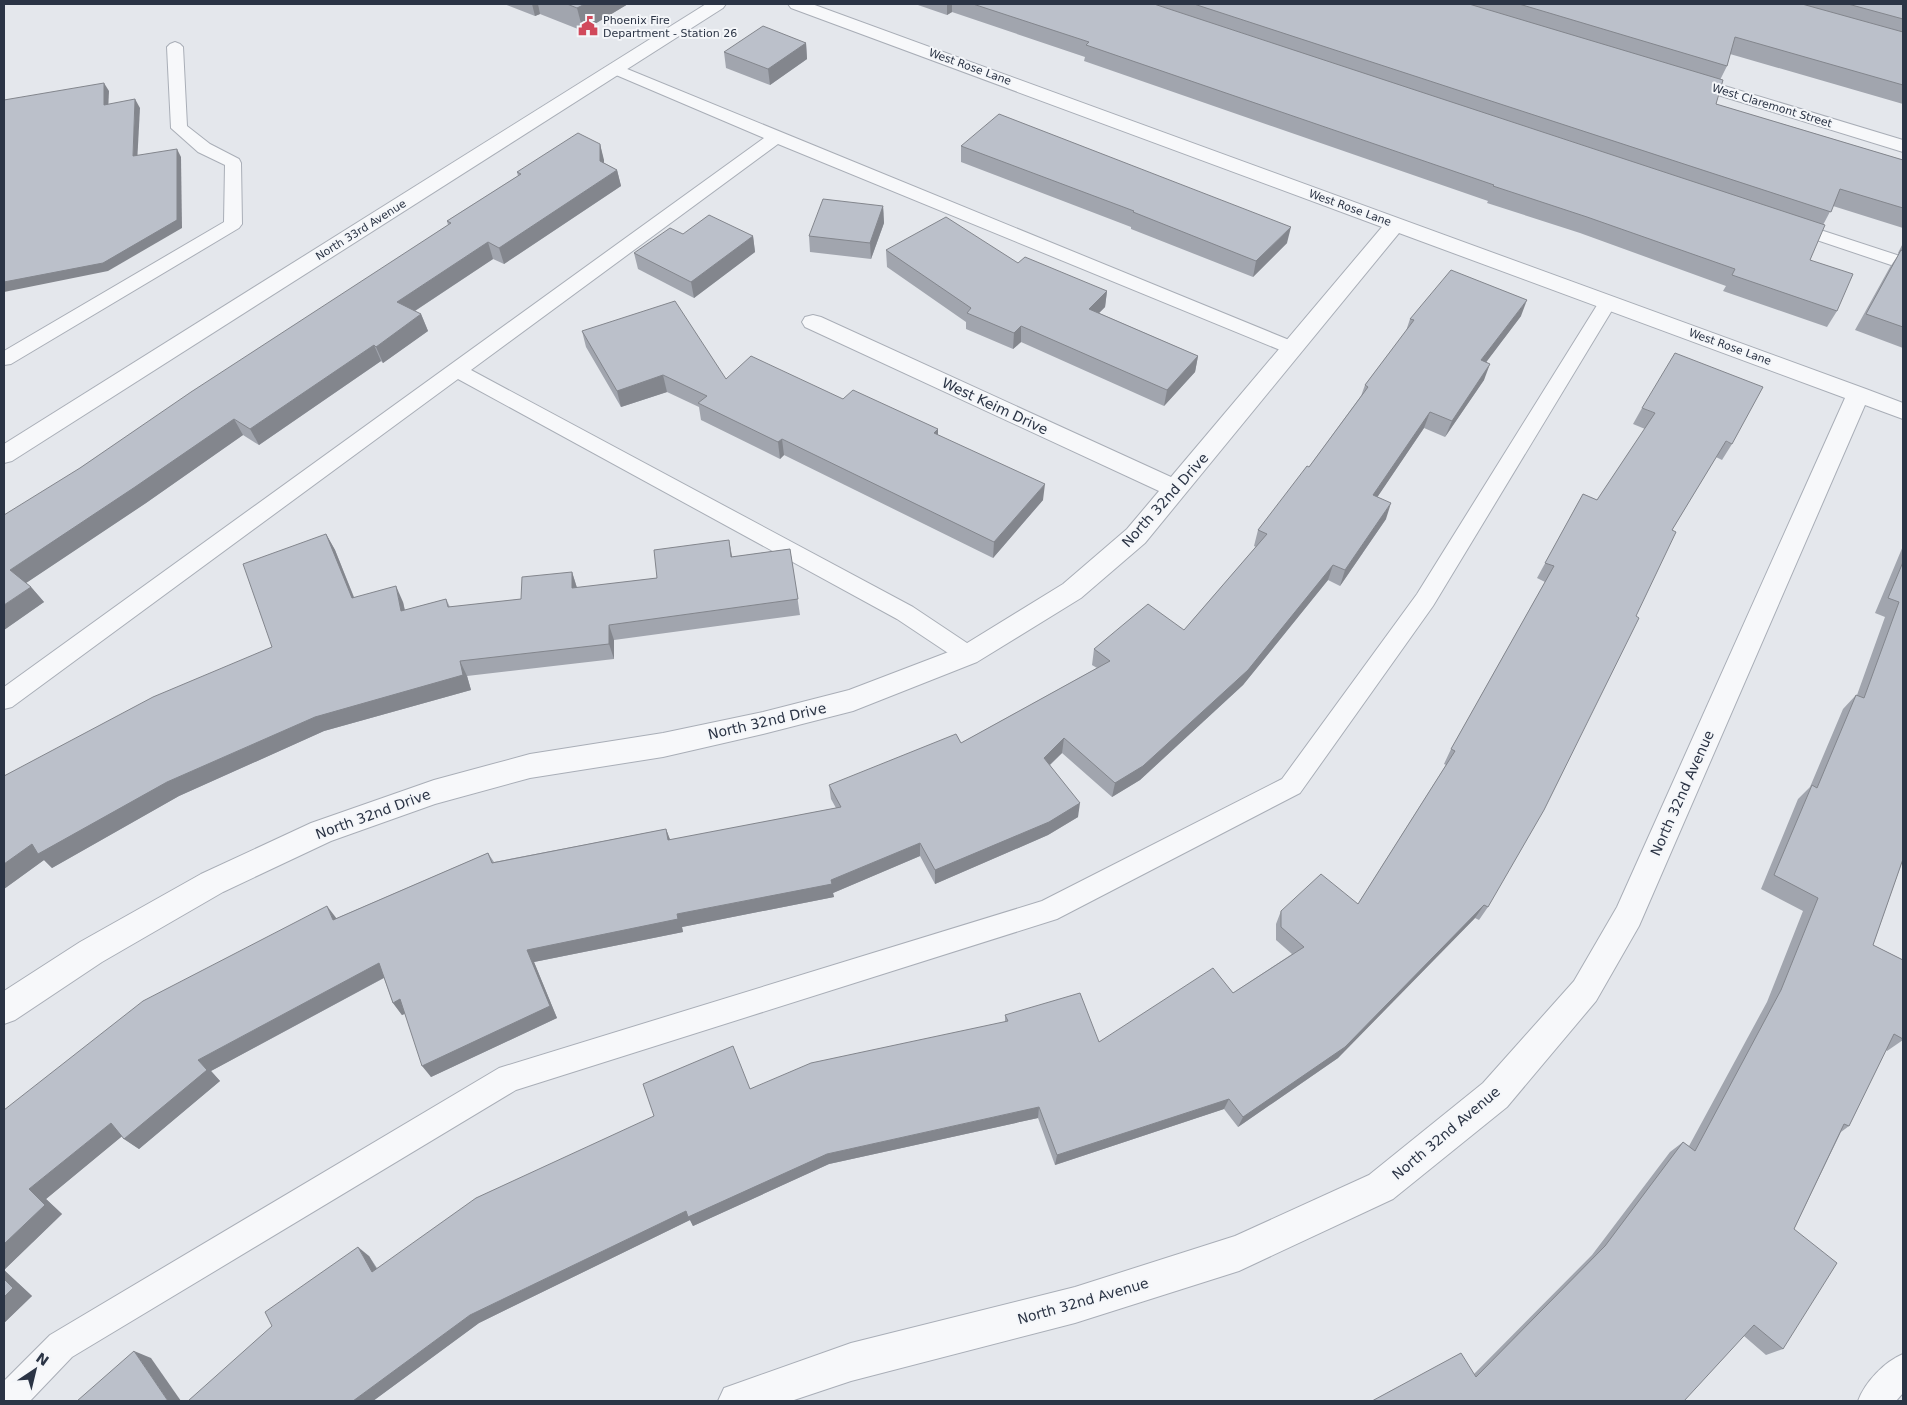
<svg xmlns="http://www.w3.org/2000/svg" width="1907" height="1405" viewBox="0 0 1907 1405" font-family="'DejaVu Sans',sans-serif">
<rect width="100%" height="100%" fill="#e4e7ec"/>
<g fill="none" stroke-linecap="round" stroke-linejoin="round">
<defs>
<g id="service">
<polygon points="175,42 180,44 183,47 187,126 210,144 239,159 241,163 242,224 239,228 11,364 4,365 4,351 224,222 225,165 198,152 171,128 167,47 170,44"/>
<polygon points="615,64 1299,344 1302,348 1299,352 1292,354 1285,352 778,144 471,370 913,607 976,649 980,655 976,661 968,664 960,661 897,619 458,379 12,707 4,709 4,687 764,138 609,72 607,69 609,66"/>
<polygon points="1790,220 1903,257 1903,269 1784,229 1781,225 1784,221"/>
<polygon points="1608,296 1615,298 1617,302 1433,606 1300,793 1057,919 516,1090 72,1357 30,1401 4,1401 4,1381 50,1335 499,1068 1042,901 1282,779 1417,594 1599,302 1601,298"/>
<path d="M1903,1354V1393L1896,1401H1858C1865,1382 1884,1362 1903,1354Z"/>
</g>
<g id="minor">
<polygon points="706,4 726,4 723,8 12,461 4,463 4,444"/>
<polygon points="788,4 812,4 1866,389 1903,403 1903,419 1865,405 1639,926 1596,1001 1507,1107 1393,1199 1239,1271 1075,1323 851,1381 791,1401 718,1401 724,1388 851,1343 1075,1287 1235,1236 1369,1175 1483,1083 1574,981 1617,907 1845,398 1399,233 1145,543 1081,598 977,662 853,711 763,734 663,757 530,778 435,804 331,841 223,892 102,962 15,1020 4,1024 4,991 80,942 201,874 311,823 434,780 530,754 663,733 763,712 849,690 959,648 1063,584 1127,529 1159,491 805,327 802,322 805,317 813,315 821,317 1171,477 1382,227 791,8"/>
<polygon points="1685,74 1903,140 1903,152 1679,83 1676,79 1679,75"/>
</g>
</defs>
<use href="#service" stroke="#a9aeb7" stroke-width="2"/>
<use href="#minor" stroke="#a9aeb7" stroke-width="2"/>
<use href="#service" fill="#f7f8fa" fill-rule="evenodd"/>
<use href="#minor" fill="#f7f8fa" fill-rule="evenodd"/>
</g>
<g fill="#a1a5ae">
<polygon points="504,4 628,4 583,31 540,14 535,16"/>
<polygon points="915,4 1903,4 1903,104 1730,54 1727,66 1720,80 1716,104 1903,160 1903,228 1833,206 1823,225 1810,260 1837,311 1827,327 1723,291 1726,286 1580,233 1487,203 1488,201 1084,61 1085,57 952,12 947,15"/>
<polygon points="806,43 807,59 770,85 726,68 724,52"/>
<polygon points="600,144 604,163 617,170 621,186 504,264 493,259 415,311 421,314 428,331 383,363 381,361 259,445 243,435 146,503 26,583 31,587 44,602 4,630 80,468 448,225 447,221 518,176 517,172"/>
<polygon points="961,146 1287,243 1253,277 1131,229 1131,227 961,162"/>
<polygon points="883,206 884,223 871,259 810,252 809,236"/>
<polygon points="683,234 753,236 755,252 694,298 638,269 634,253"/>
<polygon points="1903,243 1903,348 1855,330 1890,267 1899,254 1898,253"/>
<polygon points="886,250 1018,263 1107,291 1105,307 1099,313 1198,356 1195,372 1164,406 1021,342 1013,349 966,329 966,322 887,267"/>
<polygon points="1521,316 1486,362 1484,380 1445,437 1424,428 1377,497 1386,519 1340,586 1328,580 1243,685 1140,780 1112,797 1062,753 1050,765 1078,817 1048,835 935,884 920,856 833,893 834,897 682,927 683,932 534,962 557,1018 431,1077 405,1014 402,1015 393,1003 384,978 211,1071 220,1081 139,1149 124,1139 122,1136 46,1199 62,1214 4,1270 32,1296 4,1323 4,1110 337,918 488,853 494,862 666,829 670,840 836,808 831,799 829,785 961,743 1097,668 1092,665 1094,649 1184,630 1256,547 1254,546 1258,530 1309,467 1361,396 1365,385 1406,331 1410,319"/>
<polygon points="582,331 726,379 843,399 938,429 938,435 1043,500 993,558 784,455 780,459 701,420 699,407 667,392 621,407 586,347"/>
<polygon points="1642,408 1732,444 1722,460 1716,457 1672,530 1488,907 1479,920 1475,918 1338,1058 1238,1127 1224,1109 1055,1165 1038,1118 829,1164 693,1226 690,1220 479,1323 373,1401 188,1401 369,1256 377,1268 750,1089 1005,1022 1005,1015 1099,1042 1233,993 1292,954 1276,940 1276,924 1281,911 1358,904 1446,765 1444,764 1451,749 1545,582 1537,578 1583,494 1597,500 1645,429 1633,424"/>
<polygon points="326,534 335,550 354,597 403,602 405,610 446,599 450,607 521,599 572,572 577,588 657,578 732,557 790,549 800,615 614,640 614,659 467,676 471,690 324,731 179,796 52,868 44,860 4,889 4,776 272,647"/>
<polygon points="1903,546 1903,859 1873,945 1903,960 1903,1040 1887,1051 1886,1050 1849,1126 1841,1132 1794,1229 1783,1349 1766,1355 1744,1336 1372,1401 1474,1374 1592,1255 1670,1152 1683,1142 1689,1146 1767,1002 1803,911 1761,889 1798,799 1810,787 1843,709 1856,695 1857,695 1885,617 1875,613"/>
</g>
<g fill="#83868d">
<polygon points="532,4 538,4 540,14 535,16"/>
<polygon points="585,4 628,4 583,31 577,8"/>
<polygon points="947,4 952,4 952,12 947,15"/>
<polygon points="806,43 807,59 770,85 768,69"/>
<polygon points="104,83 109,91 108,113 104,105"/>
<polygon points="135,99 140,108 137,164 133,156"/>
<polygon points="600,144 604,160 604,178 600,161"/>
<polygon points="177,149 181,157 182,228 108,271 4,292 4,282"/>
<polygon points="617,170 621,186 504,264 499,248"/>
<polygon points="883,206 884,223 871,259 870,243"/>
<polygon points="1291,227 1287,243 1253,277 1256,261"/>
<polygon points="753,236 755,252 694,298 691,282"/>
<polygon points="488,242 493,259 404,318 397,302"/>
<polygon points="1107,291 1105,307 1087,325 1089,309"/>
<polygon points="1527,300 1521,316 1475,377 1481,360"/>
<polygon points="421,314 428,331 383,363 376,347"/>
<polygon points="1021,326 1021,342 1013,349 1014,333"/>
<polygon points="374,345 381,361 259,445 250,429"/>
<polygon points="1198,356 1195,372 1164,406 1167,390"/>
<polygon points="1490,364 1484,380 1445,437 1452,421"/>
<polygon points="663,375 667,392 621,407 617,391"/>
<polygon points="1430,412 1424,428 1368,511 1373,495"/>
<polygon points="234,419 243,435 146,503 23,585 10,570"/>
<polygon points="938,429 938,445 934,433"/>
<polygon points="782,439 784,455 780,459 778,442"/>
<polygon points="1045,484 1043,500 993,558 994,542"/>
<polygon points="1391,503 1386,519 1340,586 1345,570"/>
<polygon points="326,534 335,550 360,613 352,598"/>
<polygon points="729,540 732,556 734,573 731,557"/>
<polygon points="1333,565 1328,580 1243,685 1140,780 1112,797 1115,783"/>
<polygon points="572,572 577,588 572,588"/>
<polygon points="396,586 403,602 408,627 401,611"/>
<polygon points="31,587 44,602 4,630 4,605"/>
<polygon points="609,625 614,640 614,659 609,644"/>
<polygon points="460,661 467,676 471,690 324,731 179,796 52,868 44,860 4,889 4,864 32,844 167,782 315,717"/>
<polygon points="1064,738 1062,753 1042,772 1044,758"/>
<polygon points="1080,803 1078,817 1048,835 935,884 935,870"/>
<polygon points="666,829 671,842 668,840"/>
<polygon points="920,843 920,856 833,893 834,897 682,927 683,932 534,962 557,1018 431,1077 422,1066 527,950 677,914 831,880"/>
<polygon points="1484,905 1475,918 1338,1058 1238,1127 1243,1117"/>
<polygon points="327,906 337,919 333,920"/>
<polygon points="379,963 389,975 211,1071 220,1081 139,1149 124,1139 198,1060"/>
<polygon points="400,999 410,1011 402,1015 393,1003"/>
<polygon points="1229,1099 1224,1109 1055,1165 1057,1155"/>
<polygon points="1039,1107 1038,1118 829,1164 693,1226 690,1220 479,1323 373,1401 353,1401 470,1315 686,1211 827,1154"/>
<polygon points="111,1123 126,1133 46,1199 62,1214 4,1270 32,1296 4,1323 4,1244 29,1189"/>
<polygon points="358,1247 369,1256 383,1280 372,1272"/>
<polygon points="134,1351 151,1358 181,1401 168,1401"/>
</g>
<g fill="#bbc0ca" stroke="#83868d">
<polygon points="567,4 585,4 577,8"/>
<polygon points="973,4 1154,4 1825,225 1810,260 1853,274 1837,311 1732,275 1735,269 1587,217 1493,186 1494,185 1086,45 1089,42"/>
<polygon points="1194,4 1469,4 1723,80 1716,104 1903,160 1903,208 1840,189 1831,212"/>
<polygon points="1519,4 1802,4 1903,32 1903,85 1735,37 1727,66"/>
<polygon points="1848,4 1903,4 1903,19"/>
<polygon points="763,26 806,43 768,69 724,52"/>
<polygon points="104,83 104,105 135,99 133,156 177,149 177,220 103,263 4,282 4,100"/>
<polygon points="999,114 1291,227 1256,261 1133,212 1134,211 961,146"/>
<polygon points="578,133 600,144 600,161 617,170 499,248 488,242 397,302 421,314 376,347 374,345 250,429 234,419 135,487 10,570 31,587 4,605 4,515 80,468 191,392 451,223 447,221 521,174 517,172"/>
<polygon points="823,199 883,206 870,243 809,236"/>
<polygon points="709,215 753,236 691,282 634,253 670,228 683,234"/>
<polygon points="946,217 1018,263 1025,257 1107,291 1089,309 1198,356 1167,390 1021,326 1014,333 967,313 971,308 886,250"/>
<polygon points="1901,250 1903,251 1903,327 1866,314"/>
<polygon points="1451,270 1527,300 1481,360 1490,364 1452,421 1430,412 1373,495 1391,503 1345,570 1333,565 1248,670 1143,766 1115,783 1064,738 1044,758 1080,803 1049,822 935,870 920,843 831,880 832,884 677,914 678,919 527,950 550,1006 422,1066 400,999 393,1003 379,963 198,1060 207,1070 124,1139 111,1123 29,1189 45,1205 4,1244 4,1110 143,1001 327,906 333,920 488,853 492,863 666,829 668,840 841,807 829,785 956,734 961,743 1110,661 1094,649 1148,604 1184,630 1267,534 1258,530 1307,466 1309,467 1368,387 1365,385 1414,320 1410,319"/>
<polygon points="675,301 726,379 751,356 843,399 853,390 938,429 934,433 1045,484 994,542 782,439 778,442 698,403 707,396 663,375 617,391 582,331"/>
<polygon points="1675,353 1763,387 1732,444 1726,441 1672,530 1676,532 1636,616 1639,618 1544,810 1488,907 1484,905 1345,1047 1243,1117 1229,1099 1057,1155 1039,1107 827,1154 688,1217 686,1211 470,1315 353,1401 188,1401 272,1326 265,1312 358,1247 372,1272 476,1198 654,1116 643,1084 733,1046 750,1089 811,1063 1008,1021 1005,1015 1080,993 1099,1042 1213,968 1233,993 1304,947 1281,927 1281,911 1321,874 1358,904 1455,751 1451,749 1554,566 1545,563 1583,494 1597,500 1655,413 1642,408"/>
<polygon points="326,534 352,598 396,586 401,611 446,599 448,607 521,599 522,577 572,572 572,588 657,578 654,550 729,540 731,557 790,549 798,599 609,625 609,644 460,661 463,675 315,717 167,782 38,854 32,844 4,864 4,776 153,697 272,647 243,564"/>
<polygon points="1903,562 1903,859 1873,945 1903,960 1903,1039 1894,1034 1849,1126 1844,1124 1794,1229 1837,1263 1783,1349 1754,1325 1684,1401 1372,1401 1461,1353 1476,1377 1605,1246 1683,1142 1695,1151 1781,990 1818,898 1774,875 1812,785 1817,788 1856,695 1864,698 1899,602 1888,598"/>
<polygon points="4,1279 13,1288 4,1297"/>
<polygon points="134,1351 168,1401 77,1401"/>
</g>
<defs>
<symbol id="civic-bare" viewBox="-9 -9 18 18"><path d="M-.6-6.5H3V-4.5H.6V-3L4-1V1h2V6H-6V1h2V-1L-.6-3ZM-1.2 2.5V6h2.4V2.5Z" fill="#d1495b" stroke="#f4f6f9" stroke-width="2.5" paint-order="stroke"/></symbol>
</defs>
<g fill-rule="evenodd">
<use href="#civic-bare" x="574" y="12" width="28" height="28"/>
</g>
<g text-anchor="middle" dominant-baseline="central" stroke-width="4" stroke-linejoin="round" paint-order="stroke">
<g font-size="11" fill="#2b3445" stroke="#f4f6f9" text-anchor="start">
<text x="603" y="20">Phoenix Fire<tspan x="603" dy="13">Department - Station 26</tspan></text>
</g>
<g font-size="11" fill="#2b3445" stroke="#f4f6f9">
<text transform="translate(970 67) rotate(20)">West Rose Lane</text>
<text transform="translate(1772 106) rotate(17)">West Claremont Street</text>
<text transform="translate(1350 208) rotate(20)">West Rose Lane</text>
<text transform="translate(361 230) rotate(-32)">North 33rd Avenue</text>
<text transform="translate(1730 347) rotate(20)">West Rose Lane</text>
</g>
<g font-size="14" fill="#2b3445" stroke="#f4f6f9">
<text transform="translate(995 406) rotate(25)">West Keim Drive</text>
<text transform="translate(1165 500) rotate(-48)">North 32nd Drive</text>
<text transform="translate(767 721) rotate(-13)">North 32nd Drive</text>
<text transform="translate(1682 793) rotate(-66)">North 32nd Avenue</text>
<text transform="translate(373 814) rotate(-20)">North 32nd Drive</text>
<text transform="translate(1446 1133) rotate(-40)">North 32nd Avenue</text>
<text transform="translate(1083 1301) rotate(-16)">North 32nd Avenue</text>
</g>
</g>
<rect width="1907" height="1405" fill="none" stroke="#2b3445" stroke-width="10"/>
<g transform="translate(35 1370) rotate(35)" stroke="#f4f6f9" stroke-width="4" paint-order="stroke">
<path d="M0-4L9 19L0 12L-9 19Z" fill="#2b3445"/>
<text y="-8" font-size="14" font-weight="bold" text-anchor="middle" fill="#2b3445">N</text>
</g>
</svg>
